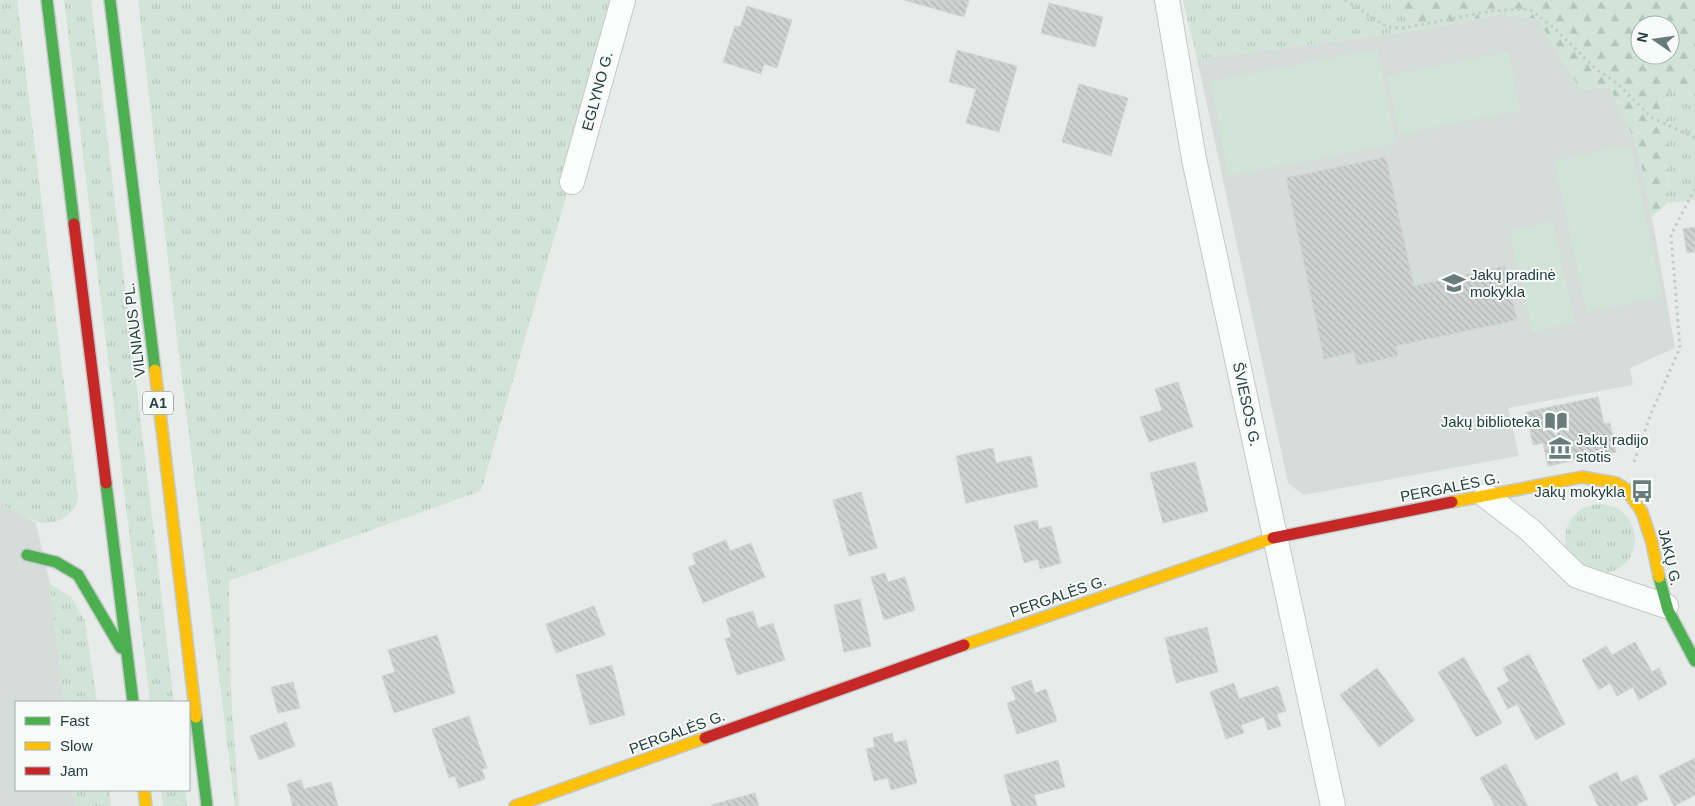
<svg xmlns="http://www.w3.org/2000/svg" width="1695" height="806" viewBox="0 0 1695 806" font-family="Helvetica,sans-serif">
<defs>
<pattern id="grass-tufts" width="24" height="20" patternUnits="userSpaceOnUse" patternTransform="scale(1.25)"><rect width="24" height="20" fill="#d2e4da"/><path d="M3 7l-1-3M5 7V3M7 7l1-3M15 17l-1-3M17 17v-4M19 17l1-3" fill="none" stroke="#b4c5bc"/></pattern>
<pattern id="forest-firs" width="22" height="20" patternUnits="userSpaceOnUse" patternTransform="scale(1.25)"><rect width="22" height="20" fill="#d2e4da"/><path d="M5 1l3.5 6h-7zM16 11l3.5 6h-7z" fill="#b4c5bc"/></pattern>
<pattern id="building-back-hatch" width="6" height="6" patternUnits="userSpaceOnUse" patternTransform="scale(1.25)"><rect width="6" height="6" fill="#ced3d2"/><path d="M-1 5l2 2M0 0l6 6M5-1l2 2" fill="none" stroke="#b1b6b5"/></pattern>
</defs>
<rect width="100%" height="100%" fill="#e7ecea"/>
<g fill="#d5ddda">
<polygon points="1499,14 1538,19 1580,89 1610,87 1638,148 1652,217 1675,348 1630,368 1633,385 1508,408 1519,456 1303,495 1288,483 1197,59 1413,31"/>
<polygon points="0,502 36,523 50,584 64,702 16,702 16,790 74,790 76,806 0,806"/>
</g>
<g fill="url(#grass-tufts)">
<path d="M0,0H17L78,498C76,508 73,511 65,517C42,533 20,514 0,502Z"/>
<polygon points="64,0 91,0 174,702 150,702"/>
<polygon points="138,0 618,0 567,193 481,491 229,581 231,693 239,806 235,806 177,338"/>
<polygon points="1183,0 1398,0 1413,31 1197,59"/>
<polygon points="1669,91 1695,96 1695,200 1667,203"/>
<circle cx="1600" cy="539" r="35"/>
<polygon points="50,584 71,597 85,621 97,702 64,702"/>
<polygon points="74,790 109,790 111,806 76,806"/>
<polygon points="161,790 185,790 187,806 163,806"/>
</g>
<path fill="url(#forest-firs)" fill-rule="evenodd" d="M1398,0H1695V96L1669,91L1667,203L1652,217L1638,148L1610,87L1580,89L1538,19L1499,14L1413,31ZM1640,25H1670V55H1640Z"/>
<g fill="#d2e4da">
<polygon points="1377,49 1396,143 1229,176 1211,82"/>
<polygon points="1508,52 1520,110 1399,134 1388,76"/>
<polygon points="1630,145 1662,296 1587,312 1555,161"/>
<polygon points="1552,222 1575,322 1533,332 1510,231"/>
</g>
<g fill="url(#building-back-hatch)" stroke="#d0d5d3">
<polygon points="904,0 969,0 964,17"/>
<polygon points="1049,3 1103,17 1095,47 1041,33"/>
<polygon points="747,6 792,20 777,68 764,64 761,74 723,62 735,26 740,27"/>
<polygon points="957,50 1017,66 999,132 966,123 976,89 949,82"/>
<polygon points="1079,84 1128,98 1111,156 1062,142"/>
<polygon points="1386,157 1414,286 1505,266 1517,320 1396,346 1398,356 1357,365 1354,352 1324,359 1286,178"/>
<polygon points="1695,227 1695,252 1687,253 1683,229"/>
<polygon points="1178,382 1193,427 1149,442 1140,417 1162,410 1155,389"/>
<polygon points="1598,397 1604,424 1610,423 1616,452 1548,466 1543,443 1533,445 1526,412"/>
<polygon points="993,448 996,463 1031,456 1038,487 966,503 956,456"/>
<polygon points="1195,462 1208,511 1163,523 1150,473"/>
<polygon points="861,492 877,548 849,556 833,500"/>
<polygon points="1037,520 1039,529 1051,526 1061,563 1040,569 1038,559 1024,563 1014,526"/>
<polygon points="726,540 730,551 751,543 765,577 703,603 688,567 696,564 692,554"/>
<polygon points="885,573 888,582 905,577 915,610 884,620 871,577"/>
<polygon points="860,599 871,646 844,652 834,605"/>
<polygon points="594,606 605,635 556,653 546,624"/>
<polygon points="753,611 758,628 773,623 785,660 737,675 725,639 731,637 726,619"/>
<polygon points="1207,627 1218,672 1176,683 1165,638"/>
<polygon points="437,635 455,693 394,713 382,676 395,672 388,650"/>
<polygon points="1635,642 1652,672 1659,668 1667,684 1639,700 1633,687 1617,696 1610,683 1599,690 1582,660 1606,646 1612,655"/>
<polygon points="1529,654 1565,724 1536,740 1517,704 1508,709 1497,688 1509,681 1503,668"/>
<polygon points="1464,657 1502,723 1476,737 1438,672"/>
<polygon points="612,665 625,715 590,725 576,675"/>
<polygon points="1377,668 1415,720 1379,747 1340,695"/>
<polygon points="1031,680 1035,693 1046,689 1057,721 1017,734 1007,703 1016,700 1011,687"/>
<polygon points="293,682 300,708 278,713 271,687"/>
<polygon points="1234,683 1239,699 1278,686 1286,711 1277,714 1281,726 1268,730 1264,717 1241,725 1244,733 1226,739 1210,692"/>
<polygon points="469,716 487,768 482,769 485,779 459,788 455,776 449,778 432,729"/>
<polygon points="286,722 295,746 259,760 250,736"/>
<polygon points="892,733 894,743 906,740 917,783 891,790 888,778 874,781 866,749 875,747 873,738"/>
<polygon points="1695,758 1695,795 1674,806 1659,776"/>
<polygon points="1058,760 1065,787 1034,795 1037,806 1012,806 1004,775"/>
<polygon points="1506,764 1528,806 1495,806 1480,778"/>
<polygon points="1617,772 1621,782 1637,775 1648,799 1637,804 1638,806 1598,806 1589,786"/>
<polygon points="301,780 304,789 331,782 338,806 293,806 287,784"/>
<polygon points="755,793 759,806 711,806 711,805"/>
</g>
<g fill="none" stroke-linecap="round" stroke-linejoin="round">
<defs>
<g id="street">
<polyline points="1167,0 1194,159 1333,806"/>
<polyline points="572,182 623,0"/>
<polyline points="1486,496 1530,530 1577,576 1666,606"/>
</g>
<g id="fast">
<polyline points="47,0 74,224"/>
<polyline points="110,0 155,370"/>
<polyline points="106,483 133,702"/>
<polyline points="27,555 56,562 78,575 121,648"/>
<polyline points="1659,577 1668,610 1695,661"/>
<polyline points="196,717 207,806"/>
</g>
<g id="slow">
<polyline points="155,370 196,717"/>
<polyline points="1452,502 1582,477 1616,483 1626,489 1642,512 1652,543 1659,577"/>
<polyline points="964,645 1273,538"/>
<polyline points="144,790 146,806"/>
<polyline points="515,806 705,738"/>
</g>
<g id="jam">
<polyline points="74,224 106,483"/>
<polyline points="1273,538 1452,502"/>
<polyline points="705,738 964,645"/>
</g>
</defs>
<use href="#street" stroke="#c4c9c7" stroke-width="26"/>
<use href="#fast" stroke="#c3c9c8" stroke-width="14"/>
<use href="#slow" stroke="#c3c9c8" stroke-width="14"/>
<use href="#jam" stroke="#c3c9c8" stroke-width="14"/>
<g stroke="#c2cbca" stroke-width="3" stroke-dasharray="2.5 4" stroke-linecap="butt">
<polyline points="1345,0 1387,27 1405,28 1491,11 1529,9 1553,27 1596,69 1617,83 1651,117 1695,138"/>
<polyline points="1634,462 1652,411 1680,348 1671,235 1695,188"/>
</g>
<use href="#street" stroke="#fbfcfc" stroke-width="24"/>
<use href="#fast" stroke="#4caf50" stroke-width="11"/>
<use href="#slow" stroke="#ffc107" stroke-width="11"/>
<use href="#jam" stroke="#c62828" stroke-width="11"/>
</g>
<defs>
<symbol id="school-bare" viewBox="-9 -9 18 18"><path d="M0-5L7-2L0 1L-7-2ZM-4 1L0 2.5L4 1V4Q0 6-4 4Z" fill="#697c79" stroke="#f6faf9" stroke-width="2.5" paint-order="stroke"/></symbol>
<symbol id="library-bare" viewBox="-9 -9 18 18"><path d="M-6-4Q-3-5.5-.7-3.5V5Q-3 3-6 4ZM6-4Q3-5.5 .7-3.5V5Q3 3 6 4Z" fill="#697c79" stroke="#f6faf9" stroke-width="2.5" paint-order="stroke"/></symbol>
<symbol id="museum-bare" viewBox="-9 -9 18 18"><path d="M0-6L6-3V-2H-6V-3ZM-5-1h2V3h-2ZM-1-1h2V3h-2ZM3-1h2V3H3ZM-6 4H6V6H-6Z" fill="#697c79" stroke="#f6faf9" stroke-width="2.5" paint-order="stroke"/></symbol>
<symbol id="bus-bare" viewBox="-9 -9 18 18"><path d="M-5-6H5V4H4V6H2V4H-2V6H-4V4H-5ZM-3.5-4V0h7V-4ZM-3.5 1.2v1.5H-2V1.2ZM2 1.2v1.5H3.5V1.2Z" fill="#697c79" stroke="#f6faf9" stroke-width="2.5" paint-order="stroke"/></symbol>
</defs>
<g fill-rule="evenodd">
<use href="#school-bare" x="1438" y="267" width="32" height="32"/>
<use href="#library-bare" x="1540" y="405" width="32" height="32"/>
<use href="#museum-bare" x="1544" y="432" width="32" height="32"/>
<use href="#bus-bare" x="1626" y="475" width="32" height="32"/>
</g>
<g text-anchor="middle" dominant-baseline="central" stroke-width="4" stroke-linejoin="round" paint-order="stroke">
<rect fill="#f6faf9" stroke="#647775" stroke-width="1" x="143" y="391.5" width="30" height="23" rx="4"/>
<g font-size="14" font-weight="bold" fill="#253f3c">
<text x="158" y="403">A1</text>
</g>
<g font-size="15" fill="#253f3c" stroke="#f6faf9">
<text transform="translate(597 91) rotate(-75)">EGLYNO G.</text>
<text transform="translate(134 330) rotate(-97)">VILNIAUS PL.</text>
<text transform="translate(1247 404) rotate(78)">ŠVIESOS G.</text>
<text transform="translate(1450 487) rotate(-11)">PERGALĖS G.</text>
<text transform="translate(1670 557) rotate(77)">JAKŲ G.</text>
<text transform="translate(1058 596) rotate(-19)">PERGALĖS G.</text>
<text transform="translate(677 732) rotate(-20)">PERGALĖS G.</text>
</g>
<g font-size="15" fill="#253f3c" stroke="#f6faf9" text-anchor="start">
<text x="1470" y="274">Jakų pradinė<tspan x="1470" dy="17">mokykla</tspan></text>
<text x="1540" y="421" text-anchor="end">Jakų biblioteka</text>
<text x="1576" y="439">Jakų radijo<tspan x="1576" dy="17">stotis</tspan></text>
<text x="1625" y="491" text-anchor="end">Jakų mokykla</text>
</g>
</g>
<rect x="15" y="701" width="175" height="90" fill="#f6faf9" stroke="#a2afad"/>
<rect x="25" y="717" width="25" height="8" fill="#4caf50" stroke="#a2afad"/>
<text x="60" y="726" font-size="15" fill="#253f3c">Fast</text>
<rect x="25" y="742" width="25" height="8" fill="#ffc107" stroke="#a2afad"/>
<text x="60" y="751" font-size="15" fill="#253f3c">Slow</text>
<rect x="25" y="767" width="25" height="8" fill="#c62828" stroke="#a2afad"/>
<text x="60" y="776" font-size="15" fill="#253f3c">Jam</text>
<g transform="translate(1655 40) rotate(283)"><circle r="24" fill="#f6faf9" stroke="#a2afad"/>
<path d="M0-4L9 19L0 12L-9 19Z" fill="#697c79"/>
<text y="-8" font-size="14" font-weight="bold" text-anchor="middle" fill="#253f3c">N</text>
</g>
</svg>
